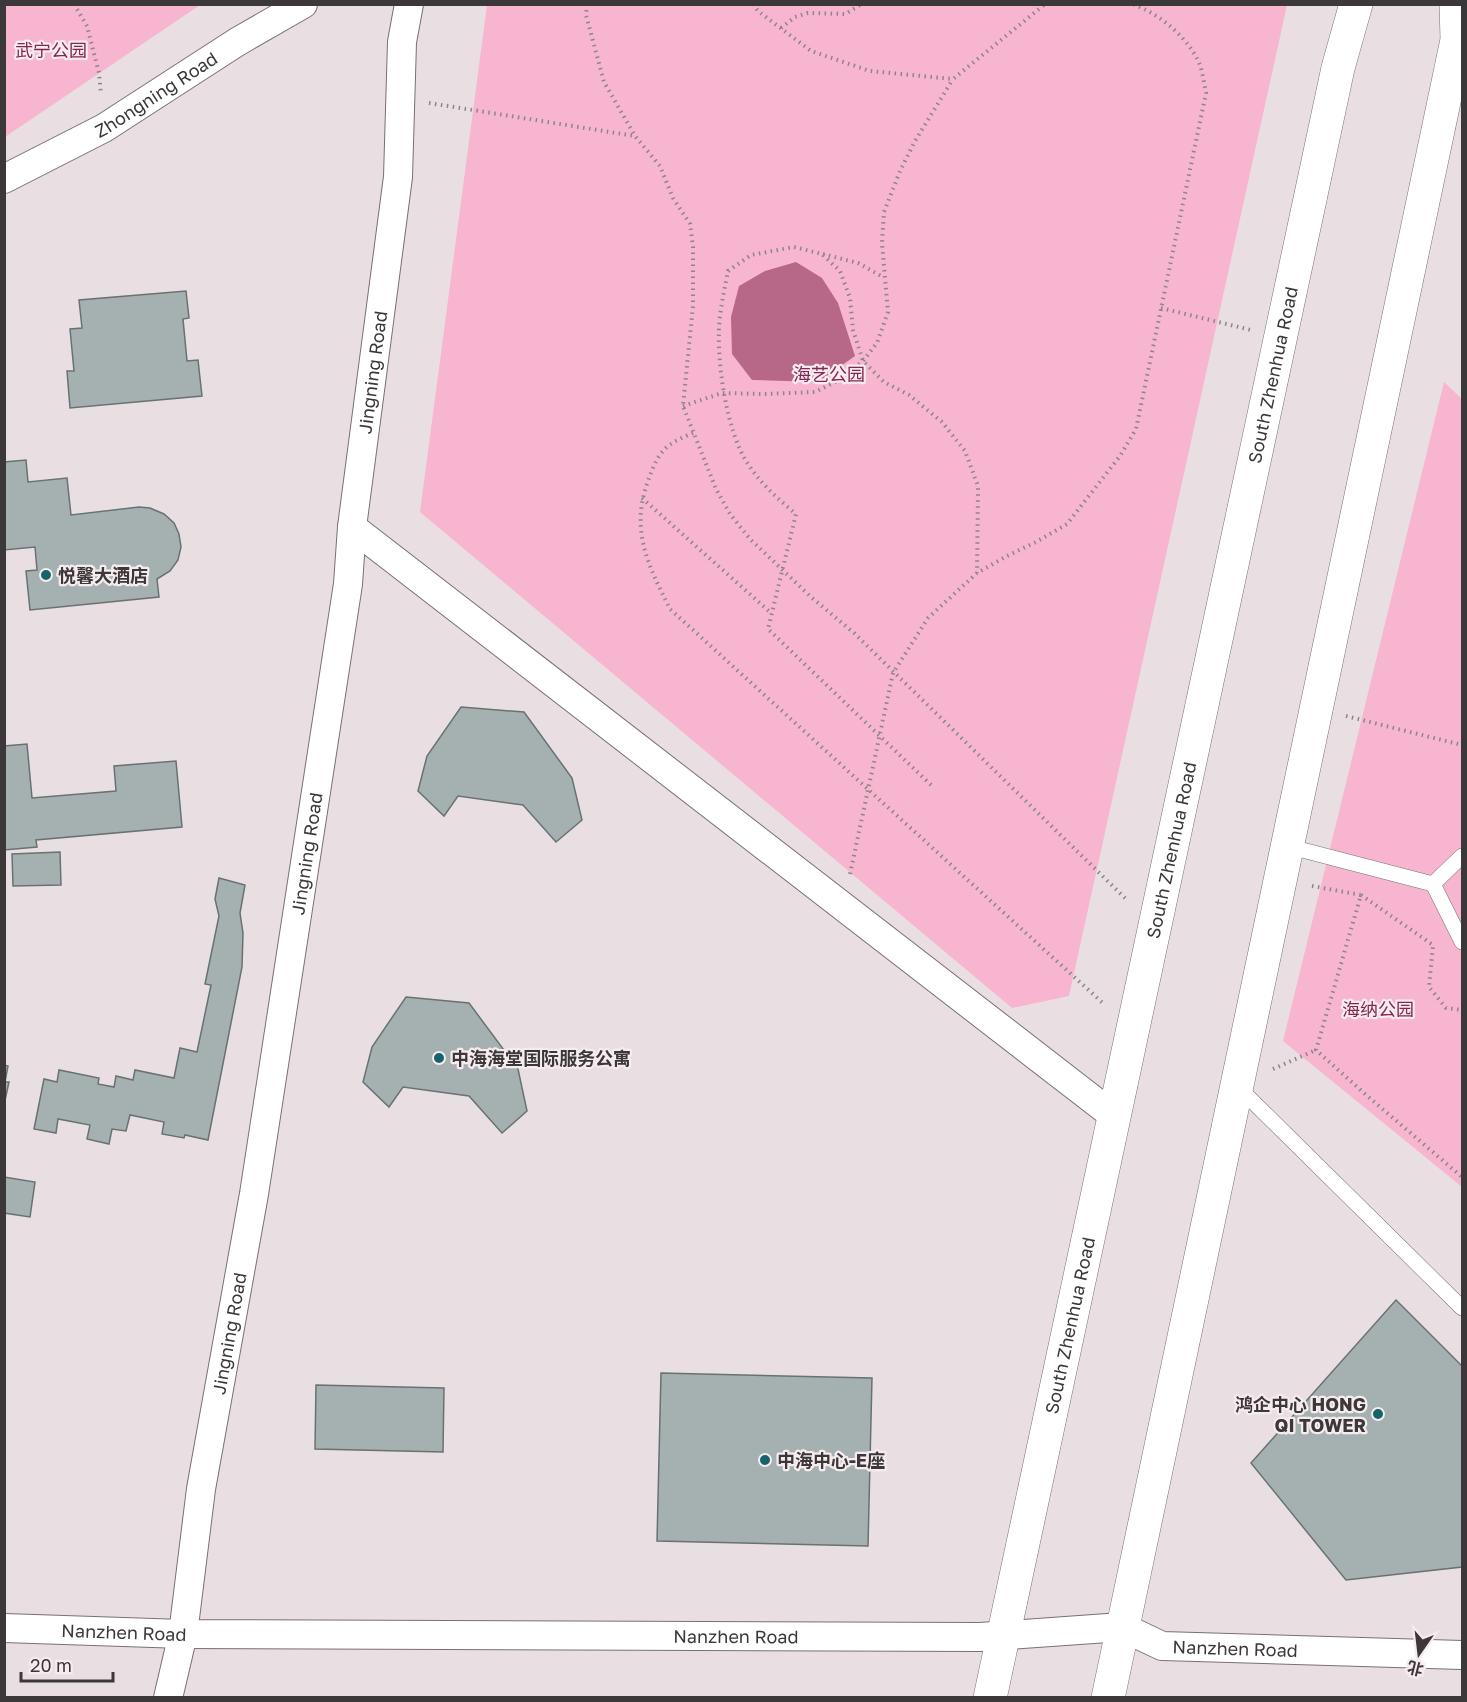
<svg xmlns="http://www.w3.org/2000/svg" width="1467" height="1702" viewBox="0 0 1467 1702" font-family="'Golos Text','Noto Sans SC',sans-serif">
<rect width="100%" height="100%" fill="#e9dfe2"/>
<g fill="#f8b5cf">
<polygon points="5,4 200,4 200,5 5,137"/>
<polygon points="487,5 1287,5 1069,996 1012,1008 420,512"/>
<polygon points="1444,382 1462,399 1462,1187 1283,1041"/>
</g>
<polygon fill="#b76889" points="796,262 822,278 838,303 855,356 818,382 752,380 732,354 731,317 739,286 765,271"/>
<g fill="#a5b0b1" stroke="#687273" stroke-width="1.5">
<polygon points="186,291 189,318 183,319 187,361 198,360 202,396 70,408 67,371 74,371 70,329 82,328 79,300"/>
<polygon points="26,460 28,482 67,478 71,515 139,507 150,508 164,514 174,523 179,534 181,547 178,560 170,571 157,579 159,597 30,610 26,571 37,570 35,547 4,550 4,462"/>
<polygon points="461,707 524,712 572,778 582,820 556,842 523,805 458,796 444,816 418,791 427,756"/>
<polygon points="27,744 32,798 116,791 114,766 176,761 182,827 36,840 37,847 4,850 4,746"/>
<polygon points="60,852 61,885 13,886 12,854"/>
<polygon points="219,878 245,885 240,913 243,933 242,967 208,1140 185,1135 184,1138 162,1134 164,1122 130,1115 126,1131 112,1129 109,1144 87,1139 90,1125 58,1119 56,1133 34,1129 44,1079 57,1082 59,1070 99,1078 98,1084 114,1087 116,1076 133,1080 135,1070 174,1078 180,1048 197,1052 211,985 205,984 219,916 215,899"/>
<polygon points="406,997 469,1003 518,1069 527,1111 502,1133 469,1096 403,1087 389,1107 363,1082 372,1047"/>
<polygon points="4,1065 8,1066 5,1082 9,1082 4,1105"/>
<polygon points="4,1177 35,1182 30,1217 4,1213"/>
<polygon points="1396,1300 1462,1366 1462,1567 1346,1580 1251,1463"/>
<polygon points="661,1373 872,1378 868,1546 657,1541"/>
<polygon points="316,1385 444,1388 443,1452 315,1449"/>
</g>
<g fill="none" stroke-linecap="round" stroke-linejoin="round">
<defs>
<g id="service">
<polyline points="1287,846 1433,884 1462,856"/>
<polyline points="1433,884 1462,942"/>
<polyline points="1236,1085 1462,1308"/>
</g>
<g id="minor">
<path id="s1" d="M4,179L104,128L237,42L303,4"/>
<polyline points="352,527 1114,1116"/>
<path id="s2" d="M4,1628L183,1634L980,1637L1122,1627L1162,1646L1462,1655"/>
<path id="s3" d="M168,1698L183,1634L201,1489L254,1194L348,584L352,527L398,177L402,42L409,4"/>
</g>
<g id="secondary">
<path id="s4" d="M990,1698L1338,68L1356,4"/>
<polyline points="1108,1698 1457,40 1456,4"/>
</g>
</defs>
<use href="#service" stroke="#797073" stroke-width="16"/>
<use href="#minor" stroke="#797073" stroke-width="30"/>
<use href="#secondary" stroke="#797073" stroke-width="34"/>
<g stroke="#8c8688" stroke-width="4" stroke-dasharray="1.5 4.5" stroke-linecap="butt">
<polyline points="74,4 87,26 99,73 101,94"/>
<polyline points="587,4 586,15 604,82 635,136 660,166 673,198 690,224 693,247 693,306 683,406 716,489 730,514 750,539 811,597 854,633 1128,901"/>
<polyline points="753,4 758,11 811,51 870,71 953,79 1044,5"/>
<polyline points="781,28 795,17 808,13 845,14 862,4"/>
<polyline points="429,103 635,136"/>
<polyline points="823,254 858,263 883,277"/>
<polyline points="1161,308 1251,330"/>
<polyline points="683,406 722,393 764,394 815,392 841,379 863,361 877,343 888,312 882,243 884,212 900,171 915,141 953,79"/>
<path d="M693,433C684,437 671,442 665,449C656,458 652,470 648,481C630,530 648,565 670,609L1105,1005"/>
<polyline points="642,498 771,613"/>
<polyline points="1346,716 1462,745"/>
<path d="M931,785L768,629L796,514C778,499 761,484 748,464C726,432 715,355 720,316C722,301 725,286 728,271L751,255L794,247L822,254L840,271L850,298L853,330L863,361L884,382L909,395L942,422L965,451L978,486L977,573"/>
<path d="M850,874L893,673L928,618L977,573L1007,556L1036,542L1067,524L1120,456L1136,429L1206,93C1204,84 1203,74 1200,65C1189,38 1159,13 1132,4"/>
<polyline points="1312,886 1361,895 1316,1050 1365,1094 1462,1177"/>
<polyline points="1361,895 1433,945 1429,987 1446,1008 1462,1010"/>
<polyline points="1273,1069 1316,1050"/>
</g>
<use href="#service" stroke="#fff" stroke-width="15"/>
<use href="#minor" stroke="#fff" stroke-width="28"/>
<use href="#secondary" stroke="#fff" stroke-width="33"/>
</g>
<g fill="#15646b" stroke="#f6ecef" stroke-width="2">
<circle cx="46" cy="575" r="6"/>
<circle cx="439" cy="1058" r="6"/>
<circle cx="1378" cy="1414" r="6"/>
<circle cx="765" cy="1460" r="6"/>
</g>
<g text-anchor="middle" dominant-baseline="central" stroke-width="4.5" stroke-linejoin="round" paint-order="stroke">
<g font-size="18" fill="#852554" stroke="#f6ecef">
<text x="51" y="50">武宁公园</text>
<text x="829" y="374">海艺公园</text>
<text x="1378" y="1009">海纳公园</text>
</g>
<g font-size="18" fill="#3c3839" stroke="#f6ecef">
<text stroke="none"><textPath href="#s1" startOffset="174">Zhongning Road</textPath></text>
<text stroke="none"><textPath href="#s3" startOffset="1342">Jingning Road</textPath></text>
<text stroke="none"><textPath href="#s4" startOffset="1353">South Zhenhua Road</textPath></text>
<text stroke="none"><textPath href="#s4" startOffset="867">South Zhenhua Road</textPath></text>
<text stroke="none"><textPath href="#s3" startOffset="856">Jingning Road</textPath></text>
<text stroke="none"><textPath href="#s4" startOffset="381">South Zhenhua Road</textPath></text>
<text stroke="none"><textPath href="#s3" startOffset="370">Jingning Road</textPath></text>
<text stroke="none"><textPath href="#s2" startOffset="120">Nanzhen Road</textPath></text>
<text stroke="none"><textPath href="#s2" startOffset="732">Nanzhen Road</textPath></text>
<text stroke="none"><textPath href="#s2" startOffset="1236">Nanzhen Road</textPath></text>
</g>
<g font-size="18" font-weight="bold" fill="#3c3839" stroke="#f6ecef" text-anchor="start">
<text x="58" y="575">悦馨大酒店</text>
<text x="451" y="1058">中海海堂国际服务公寓</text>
<text x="1366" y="1404" text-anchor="end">鸿企中心 HONG<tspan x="1366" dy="21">QI TOWER</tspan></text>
<text x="777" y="1460">中海中心-E座</text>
</g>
</g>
<rect width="1467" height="1702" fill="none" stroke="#3c3839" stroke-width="12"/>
<g transform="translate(1419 1654) rotate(194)" stroke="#f6ecef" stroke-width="4.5" paint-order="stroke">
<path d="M0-4.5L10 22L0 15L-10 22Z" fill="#3c3839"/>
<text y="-9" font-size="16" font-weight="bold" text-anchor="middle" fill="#3c3839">北</text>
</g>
<path d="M21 1672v9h92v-9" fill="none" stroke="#3c3839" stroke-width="3"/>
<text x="30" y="1672" font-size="18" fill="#3c3839" stroke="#f6ecef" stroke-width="4.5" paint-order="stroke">20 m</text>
</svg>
